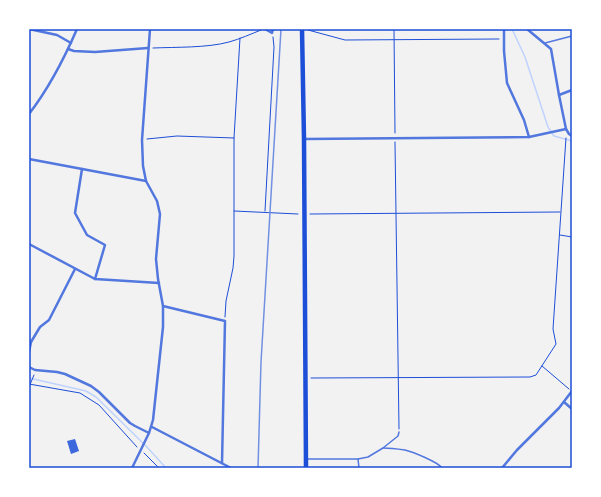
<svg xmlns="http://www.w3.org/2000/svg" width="601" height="497" viewBox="0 0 601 497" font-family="Signika,sans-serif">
<rect width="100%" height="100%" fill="#f2f2f2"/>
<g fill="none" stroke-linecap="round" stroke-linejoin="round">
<g stroke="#bfd3fe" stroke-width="1.5">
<polyline points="512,29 525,57 548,127 554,136 572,141"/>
<polyline points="29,378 86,391 96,397 147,447 166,468"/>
</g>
</g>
<polygon fill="#3d67dc" points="75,439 79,451 71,454 67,441"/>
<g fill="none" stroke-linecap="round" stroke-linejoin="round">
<g stroke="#1d4ed8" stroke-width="1">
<polyline points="394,29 395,133"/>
<polyline points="308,30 345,40 499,39"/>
<path d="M153,48C176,47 207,48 229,42C240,39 251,34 261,30"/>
<polyline points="147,139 177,136 234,138"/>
<polyline points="395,142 399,429"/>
<polyline points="234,211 298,214"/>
<polyline points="265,211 274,47 273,37"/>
<polyline points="310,214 560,212"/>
<polyline points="560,235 572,237"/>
<polyline points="225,317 226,301 233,268 234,256 234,138 240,38"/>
<polyline points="542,366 569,389"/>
<polyline points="311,378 530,377 536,375 556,344 553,329 566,138"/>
<polyline points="29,384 80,393 99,405 137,447"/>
<polyline points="29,387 34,375"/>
<polyline points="144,453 159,468"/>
</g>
<g stroke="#5277de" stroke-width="1.5">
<polyline points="545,43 572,36"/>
<path d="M383,448C390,448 398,449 405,450C413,452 438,462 442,468"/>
<polyline points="308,459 358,459 368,457 383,448 398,436 399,432"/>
<polyline points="358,459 359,468"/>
</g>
<g stroke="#5277de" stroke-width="2.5">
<polyline points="29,29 57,35 71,43"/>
<polyline points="265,29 272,33 273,29"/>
<polyline points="504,29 504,51 507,83 524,120 529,137"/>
<polyline points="527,29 551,49 559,95 566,129 569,134 572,136"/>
<polyline points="68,49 74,51 95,52 148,48"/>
<polyline points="559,95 572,90"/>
<path d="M29,114C49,88 64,59 77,29"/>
<polyline points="304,139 529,137 566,129"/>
<polyline points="29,159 146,181"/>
<polyline points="82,169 75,213 87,235 105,245 95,279"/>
<polyline points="29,244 95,279 159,283"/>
<polyline points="163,306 225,321 222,463"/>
<polyline points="29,341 31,342 29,352"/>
<polyline points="31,342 40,327 49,320 75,269"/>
<polyline points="29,367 35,370 57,372 65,374 91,386 99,392 130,423 135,426 149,433"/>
<polyline points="564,402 572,409"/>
<polyline points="152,427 231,468"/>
<polyline points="132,468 149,433 153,420 163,327 163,306 158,279 156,259 160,214 157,201 146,181 143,166 142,140 150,29"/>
<polyline points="502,468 517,450 559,408 572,391"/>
</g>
<polyline stroke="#1d4ed8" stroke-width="4.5" points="302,29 304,139 306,468"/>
<polyline stroke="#7290e2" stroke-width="1.5" points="258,468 261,362 281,29"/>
</g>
<rect width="601" height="497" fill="none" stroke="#ffffff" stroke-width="60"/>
<rect x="30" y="30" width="541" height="437" fill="none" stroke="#1d4ed8" stroke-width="1.5"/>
</svg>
